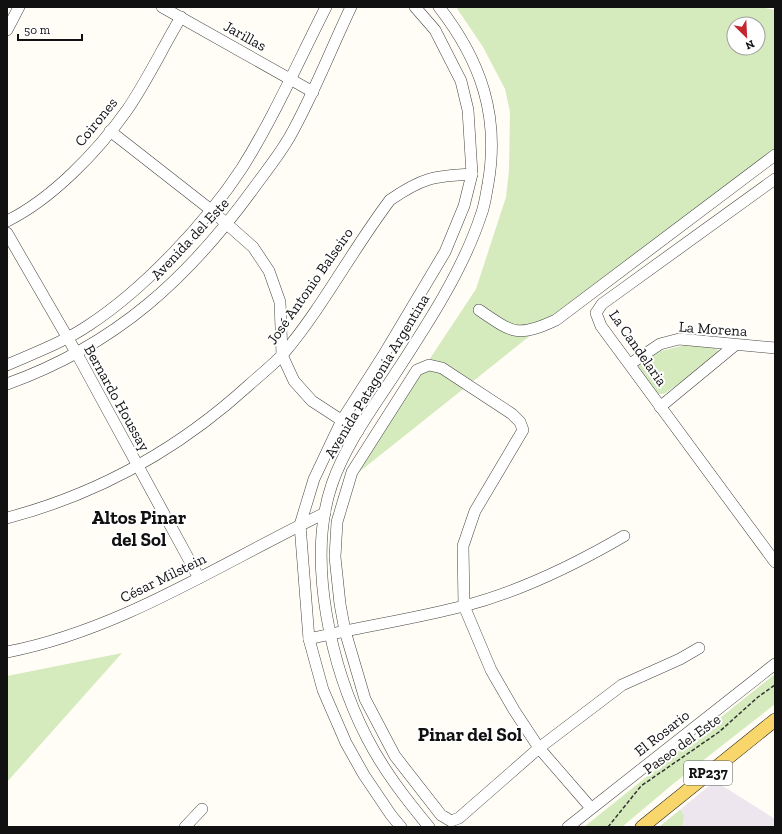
<svg xmlns="http://www.w3.org/2000/svg" width="782" height="834" viewBox="0 0 782 834" font-family="'Zilla Slab',serif">
<rect width="100%" height="100%" fill="#fffdf5"/>
<polygon fill="#eee6ef" points="715,781 775,819 775,827 659,827"/>
<g fill="#d5ebbd" fill-rule="evenodd">
<path d="M456,7H759L775,10V150L556,315L359,472L357,469L476,289L506,197L509,170L510,112L505,89L483,47ZM734,24H758V48H734Z"/>
<polygon points="685,345 713,347 719,351 715,358 664,394 657,394 640,374 638,365 661,351"/>
<polygon points="122,653 7,782 7,676"/>
<polygon points="775,674 775,704 673,784 622,827 584,827"/>
<polygon points="680,810 684,815 682,827 659,827"/>
</g>
<g fill="none" stroke-linecap="round" stroke-linejoin="round">
<defs>
<g id="minor">
<polyline points="162,7 313,92"/>
<polyline points="7,30 19,7"/>
<polyline points="110,131 211,210 253,247 269,271 280,302 282,355 294,381 312,401 358,431"/>
<polyline points="775,179 602,304 596,313 601,326 775,562"/>
<path d="M7,221C52,199 98,151 127,110C147,81 163,47 181,17"/>
<polyline points="7,233 77,354 199,578"/>
<path d="M479,310C513,333 517,338 556,320L775,155"/>
<polyline points="630,364 660,344 679,339 775,348"/>
<path d="M7,365C34,353 64,342 89,325C144,289 206,223 242,168C274,117 299,60 326,7"/>
<path d="M7,384C116,345 189,278 256,185C267,170 279,155 289,138C313,96 330,51 351,7"/>
<polyline points="660,407 734,346"/>
<path d="M7,518C98,494 180,448 249,385C260,375 273,365 283,354C323,307 352,250 390,200C422,178 433,176 472,174"/>
<path d="M309,639C360,627 413,619 464,606C518,592 576,564 624,536"/>
<path d="M7,652C121,630 221,563 325,513"/>
<polyline points="591,808 539,748 514,710 491,670 464,606 463,546 475,511 523,430 520,422 512,414 442,368 429,365 417,370 352,472 337,522 335,557 340,604 345,631 365,699 395,756 441,815 451,821 459,818 539,748 622,685 680,659 699,648"/>
<polyline points="185,827 202,809"/>
<polyline points="401,827 391,815 364,775 346,743 323,690 309,639 300,525 314,479 342,420 383,356 445,252 464,206 472,174 468,110 461,81 435,30 415,7"/>
<path d="M429,827C406,799 384,771 367,738C331,668 306,560 332,484C346,444 372,409 395,374C427,325 463,270 481,215C485,205 486,194 488,184C500,116 481,61 439,7"/>
<polyline points="568,827 775,664"/>
</g>
<polyline id="major" points="642,827 775,720"/>
</defs>
<use href="#minor" stroke="#444" stroke-width="12"/>
<use href="#major" stroke="#222" stroke-width="14"/>
<polyline stroke="#333" stroke-width="1.5" stroke-dasharray="4 2" stroke-linecap="butt" points="608,827 641,786 719,732 758,697 775,685"/>
<use href="#minor" stroke="#fff" stroke-width="11"/>
<use href="#major" stroke="#f9d66b" stroke-width="13"/>
</g>
<g text-anchor="middle" dominant-baseline="central" stroke-width="4" stroke-linejoin="round" paint-order="stroke">
<rect fill="#fff" stroke="#585858" stroke-width="1" x="684" y="761" width="48" height="24" rx="3"/>
<g font-size="14" font-weight="bold" fill="#111">
<text x="708" y="773">RP237</text>
</g>
<g font-size="15" fill="#111" stroke="#fff">
<text transform="translate(245 36) rotate(29)">Jarillas</text>
<text transform="translate(96 122) rotate(-51)">Coirones</text>
<text transform="translate(190 239) rotate(-47)">Avenida del Este</text>
<text transform="translate(310 286) rotate(-55)">José Antonio Balseiro</text>
<text transform="translate(713 329) rotate(4)">La Morena</text>
<text transform="translate(638 348) rotate(55)">La Candelaria</text>
<text transform="translate(377 376) rotate(-59)">Avenida Patagonia Argentina</text>
<text transform="translate(117 398) rotate(61)">Bernardo Houssay</text>
<text transform="translate(163 578) rotate(-26)">César Milstein</text>
<text transform="translate(662 733) rotate(-38)">El Rosario</text>
<text transform="translate(682 744) rotate(-36)">Paseo del Este</text>
</g>
<g font-size="19" font-weight="bold" fill="#111" stroke="#fff">
<text x="139" y="517">Altos Pinar<tspan x="139" dy="22">del Sol</tspan></text>
<text x="470" y="734">Pinar del Sol</text>
</g>
</g>
<rect width="782" height="834" fill="none" stroke="#111111" stroke-width="16"/>
<g transform="translate(746 36) rotate(156)"><circle r="19" fill="#ffffff" stroke="#a0a0a0"/>
<path d="M0-3L7 15L0 10L-7 15Z" fill="#c4262e"/>
<text y="-6" font-size="11" font-weight="bold" text-anchor="middle" fill="#111111">N</text>
</g>
<path d="M18 34v6h64v-6" fill="none" stroke="#111111" stroke-width="2"/>
<text x="24" y="34" font-size="12" fill="#111111" stroke="#ffffff" stroke-width="3" paint-order="stroke">50 m</text>
</svg>
